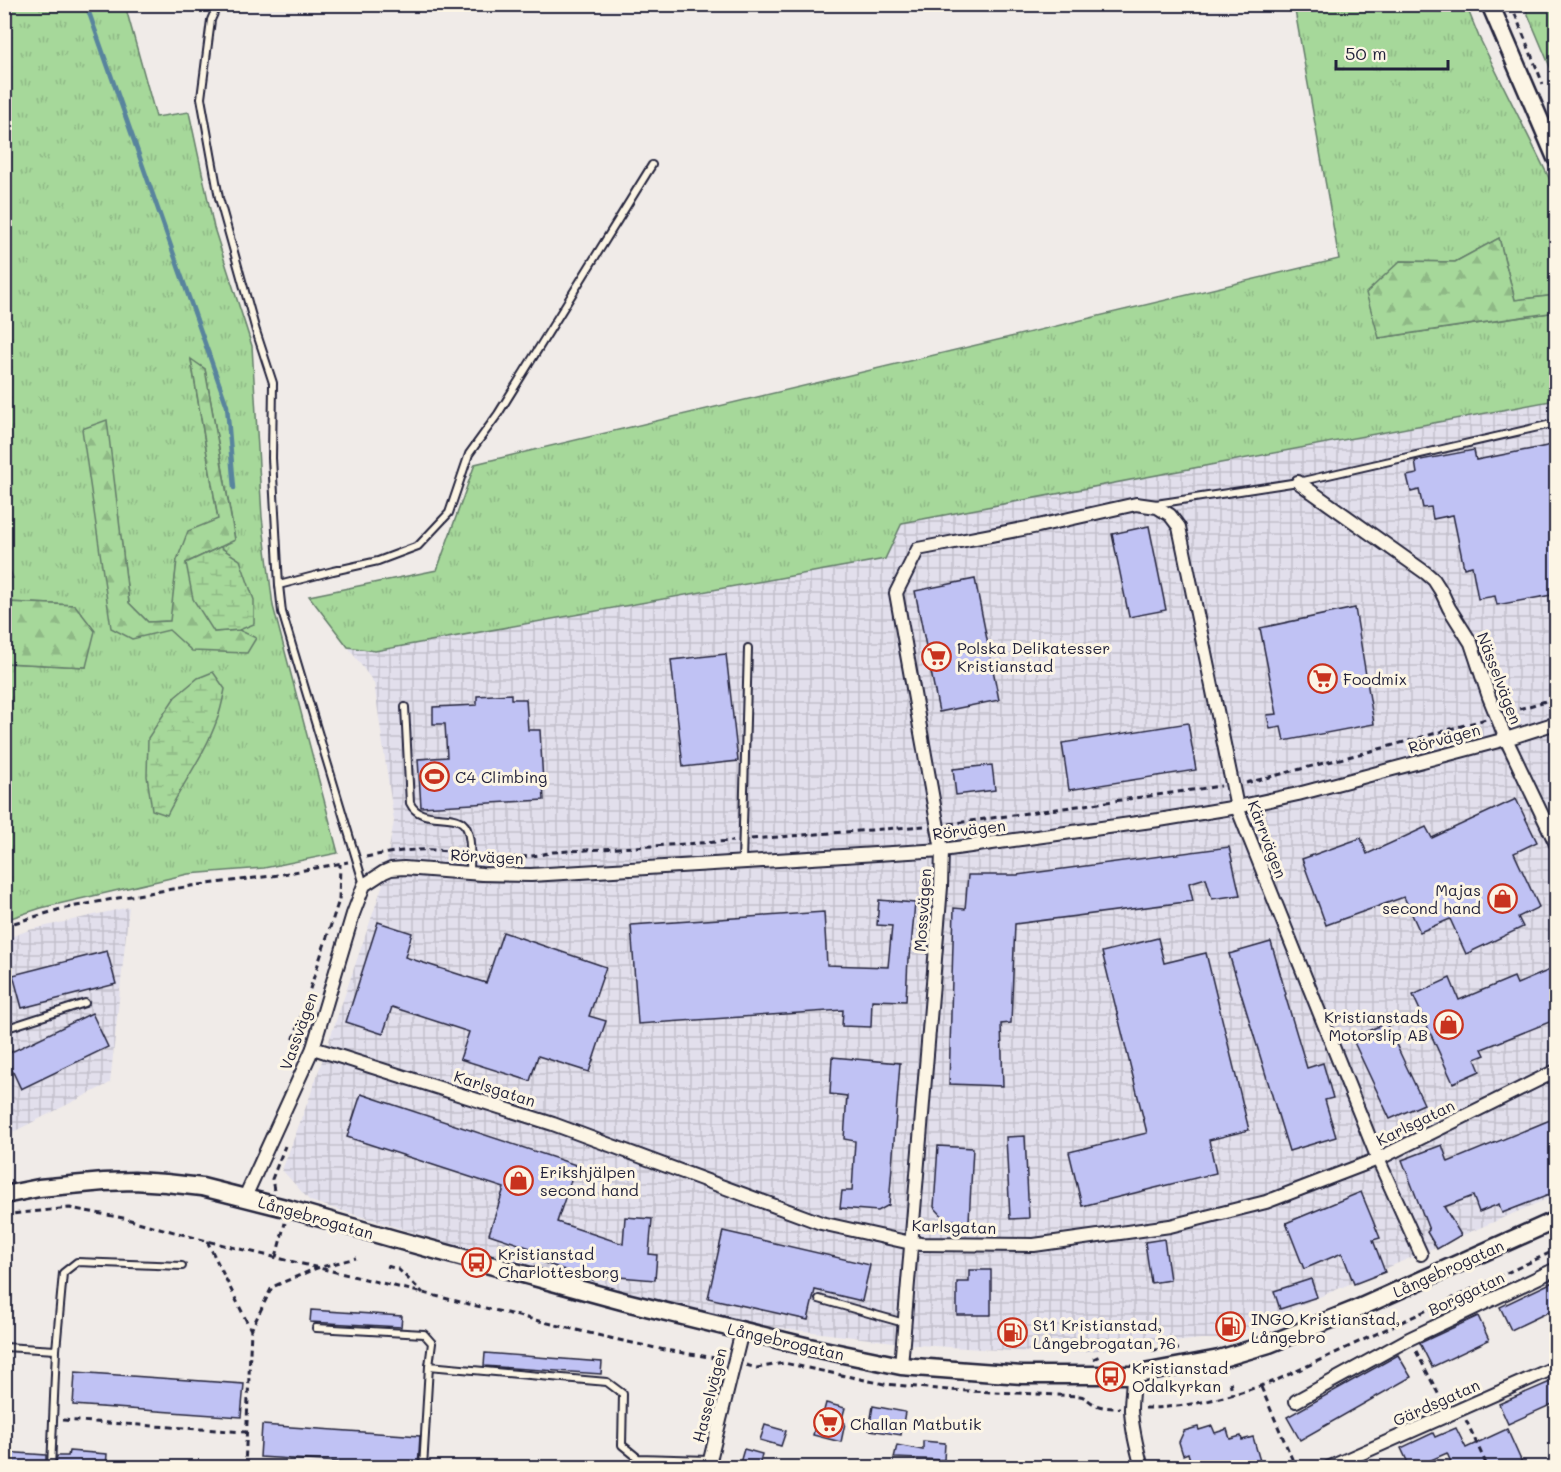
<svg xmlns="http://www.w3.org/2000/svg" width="1561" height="1472" viewBox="0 0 1561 1472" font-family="Mali,sans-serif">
<defs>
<pattern id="industrial-grid" width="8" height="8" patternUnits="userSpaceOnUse" patternTransform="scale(1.5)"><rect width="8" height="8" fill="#e2dfec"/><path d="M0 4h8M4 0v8" fill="none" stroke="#c2bfcb"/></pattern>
<pattern id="grass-tufts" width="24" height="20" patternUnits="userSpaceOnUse" patternTransform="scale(1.5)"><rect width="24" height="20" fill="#a6d89a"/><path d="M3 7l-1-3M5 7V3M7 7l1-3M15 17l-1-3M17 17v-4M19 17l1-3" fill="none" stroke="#8fb986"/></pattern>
<pattern id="forest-firs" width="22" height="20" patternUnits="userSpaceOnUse" patternTransform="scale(1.5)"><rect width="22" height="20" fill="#a6d89a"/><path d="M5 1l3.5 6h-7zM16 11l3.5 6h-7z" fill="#8fb986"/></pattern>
<pattern id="wetland-marsh" width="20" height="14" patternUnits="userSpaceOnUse" patternTransform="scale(1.5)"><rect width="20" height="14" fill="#a6d89a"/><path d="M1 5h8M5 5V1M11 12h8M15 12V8" fill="none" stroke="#8fb986"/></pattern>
</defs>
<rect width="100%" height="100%" fill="#f0ebe8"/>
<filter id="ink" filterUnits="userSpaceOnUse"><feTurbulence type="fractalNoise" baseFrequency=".0167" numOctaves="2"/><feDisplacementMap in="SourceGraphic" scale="12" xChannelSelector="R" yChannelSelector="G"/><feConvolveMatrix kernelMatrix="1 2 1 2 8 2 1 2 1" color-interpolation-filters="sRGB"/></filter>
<g filter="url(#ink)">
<g fill="url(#industrial-grid)">
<polygon points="1556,400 1556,1195 1273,1317 1244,1331 1221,1339 1200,1339 1061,1354 918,1345 764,1326 593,1287 310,1201 282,1170 310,1096 382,887 394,821 374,683 348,647 375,651 885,559 902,523"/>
<polygon points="129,907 110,1083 17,1130 5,1134 5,939 29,930"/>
</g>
<g fill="url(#grass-tufts)" stroke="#647d6a" stroke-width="1.5" fill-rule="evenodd">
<path d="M5,5H125L156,117L189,112L214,228L252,346L262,517L273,606L338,853L264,868L188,874L41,908L5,920V663L86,667L75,605L5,602V578H13L4,558ZM191,360L205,369L235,539L186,563L214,632L239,631L256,638L169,629L132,638L106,420L129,603L148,622L171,621L177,560L218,519Z"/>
<polygon points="1294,5 1466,5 1479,37 1556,192 1556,295 1515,300 1499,238 1455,262 1400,261 1379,338 1556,312 1556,400 902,523 885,559 375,651 348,647 309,596 437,570 475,464 1339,259"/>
<polygon points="1524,5 1556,5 1556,81"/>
</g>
<g fill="url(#forest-firs)" stroke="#647d6a" stroke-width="1.5">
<polygon points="1499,238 1515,300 1556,295 1556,312 1379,338 1366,293 1400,261 1455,262"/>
<polygon points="191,359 205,369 235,540 186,563 214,632 239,630 256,638 247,653 192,651 169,630 132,639 111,628 82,429 107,420 129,603 148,622 170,621 177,560 188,531 218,519"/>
<polygon points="5,602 75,605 95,631 86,667 5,663"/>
</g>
<g fill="url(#wetland-marsh)" stroke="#647d6a" stroke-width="1.5">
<polygon points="220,547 240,560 254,600 254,624 239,630 214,632 193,599 186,563"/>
<path d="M213,672L225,689C223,699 221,710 217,720C205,754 183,783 167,815L152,810L147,776L148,738L175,697L198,678Z"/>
</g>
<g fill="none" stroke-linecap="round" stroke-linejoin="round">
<polyline stroke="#59849d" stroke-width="4.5" points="86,4 227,406 234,488"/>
</g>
<g fill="#c0c2f4" stroke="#22223b" stroke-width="1.5">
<polygon points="1557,444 1557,594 1497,605 1495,596 1478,599 1472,566 1464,568 1453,515 1433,519 1431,507 1423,508 1419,490 1411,492 1407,476 1417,474 1415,461 1474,450 1476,460"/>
<polygon points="1149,526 1166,610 1129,617 1112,534"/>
<polygon points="975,579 999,700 939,712 915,591"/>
<polygon points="1355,608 1374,724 1284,741 1281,727 1270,729 1267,715 1277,714 1260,628"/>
<polygon points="726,654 738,761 683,767 671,660"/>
<polygon points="511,694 511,699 526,699 528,730 540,730 544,800 421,807 418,759 447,757 445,724 433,724 433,707 477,705 477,696"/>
<polygon points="1188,723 1196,770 1069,790 1062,743"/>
<polygon points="992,765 995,790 956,795 953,769"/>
<polygon points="1516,799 1537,842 1514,853 1539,907 1518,917 1523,927 1466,954 1450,919 1420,932 1404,897 1326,925 1302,859 1361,838 1367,854 1426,827 1432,838"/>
<polygon points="1229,847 1240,895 1212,899 1206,878 1189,883 1193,901 1015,924 1011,1023 1001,1024 1003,1086 949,1084 954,908 965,909 968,875 1017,875"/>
<polygon points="879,900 915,903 910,958 908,958 906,1001 872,1000 871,1027 842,1026 843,1010 638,1024 631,925 824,912 827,965 888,967 892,926 877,925"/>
<polygon points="378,922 412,933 405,957 486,983 503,932 606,967 589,1016 606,1021 589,1072 538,1056 530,1081 460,1059 469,1032 392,1007 383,1034 346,1022"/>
<polygon points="1158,938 1164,963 1206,953 1249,1130 1209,1140 1216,1173 1082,1206 1069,1152 1147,1133 1102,952"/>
<polygon points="1271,942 1286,994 1285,995 1307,1068 1323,1063 1333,1098 1325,1100 1336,1137 1289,1151 1229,954"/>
<polygon points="107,951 116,984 22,1008 13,975"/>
<polygon points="1557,967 1557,1019 1482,1049 1485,1055 1475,1059 1480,1071 1453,1083 1413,995 1450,978 1459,1000 1514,977 1517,984"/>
<polygon points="92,1013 108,1047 21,1089 5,1055"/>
<polygon points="1386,1023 1424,1104 1390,1119 1352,1038"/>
<polygon points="832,1057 900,1063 889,1205 878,1211 840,1208 842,1191 852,1191 855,1141 844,1139 847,1096 830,1094"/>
<polygon points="361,1094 576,1165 557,1222 623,1244 625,1217 652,1219 649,1254 657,1255 655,1280 596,1275 594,1280 542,1262 545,1253 489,1234 504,1188 347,1137"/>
<polygon points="1550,1120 1557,1137 1557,1192 1502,1213 1499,1204 1479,1212 1473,1196 1444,1207 1461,1235 1437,1249 1427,1232 1429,1230 1402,1160 1442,1145 1448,1162"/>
<polygon points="1025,1136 1029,1218 1010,1219 1006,1137"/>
<polygon points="938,1146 973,1148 969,1221 946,1220 934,1207"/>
<polygon points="1361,1192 1380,1238 1373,1240 1385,1272 1354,1284 1342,1253 1304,1269 1286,1223"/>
<polygon points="723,1231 870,1265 862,1301 815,1290 808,1320 708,1298"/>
<polygon points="1164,1239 1170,1280 1151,1283 1145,1242"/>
<polygon points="969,1270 991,1270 991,1315 957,1315 957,1282 969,1282"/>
<polygon points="1311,1279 1317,1297 1280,1309 1274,1291"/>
<polygon points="1557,1280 1557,1308 1511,1330 1500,1307"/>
<polygon points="311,1310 402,1316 401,1327 310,1322"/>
<polygon points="1478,1316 1489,1340 1432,1367 1420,1343"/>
<polygon points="485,1353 602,1362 601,1374 484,1366"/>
<polygon points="1398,1355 1411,1377 1300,1440 1287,1417"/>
<polygon points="75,1372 244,1384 241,1417 73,1405"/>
<polygon points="1557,1379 1557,1402 1508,1424 1499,1404"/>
<polygon points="826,1403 845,1408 841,1422 845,1423 841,1442 813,1435 817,1417 822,1418"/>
<polygon points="873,1406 905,1412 901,1435 869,1430"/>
<polygon points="262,1425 420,1436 418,1467 260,1457"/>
<polygon points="765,1425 786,1431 781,1446 760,1440"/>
<polygon points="1212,1426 1215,1433 1227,1429 1230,1439 1241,1436 1242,1440 1253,1437 1260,1461 1240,1467 1192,1467 1188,1453 1183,1455 1179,1442 1184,1431 1198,1427 1199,1430"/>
<polygon points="1456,1428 1466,1448 1507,1429 1524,1467 1453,1467 1447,1453 1415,1467 1410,1467 1401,1448 1433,1433 1435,1437"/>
<polygon points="923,1441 945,1443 944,1460 894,1458 897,1445 923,1450"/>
<polygon points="744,1449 762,1454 759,1467 740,1463"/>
<polygon points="69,1451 107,1454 106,1467 56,1467 57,1456 68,1456"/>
<polygon points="4,1452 46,1455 46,1467 4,1467"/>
</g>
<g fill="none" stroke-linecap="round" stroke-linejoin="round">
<defs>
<g id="lane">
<polyline points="218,4 211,20 201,98 219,198 256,331 273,383 272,458 279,585"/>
<polyline points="1156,504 1298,482 1556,423"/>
<path d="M405,707L410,803C421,827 458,808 467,829C472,842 470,859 470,873"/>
<polyline points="742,862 748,648"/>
<polyline points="364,885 282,612 279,585 333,571 378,561 418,546 449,513 469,454 498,414 652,165"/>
<polyline points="4,1029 85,1003"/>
<polyline points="819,1299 904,1323"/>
<polyline points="316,1328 424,1334 432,1343 429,1366 607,1382 623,1394 622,1445 638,1458 710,1460"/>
<polyline points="4,1347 56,1350 63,1273 77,1262 182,1266"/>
<polyline points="51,1468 56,1350"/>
<polyline points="423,1468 429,1366"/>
</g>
<g id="street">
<polyline points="1298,482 1426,573 1434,580 1441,591 1449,608 1471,643 1489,697 1506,739 1556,844"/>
<polyline points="313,1048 553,1124 821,1223 911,1243 921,1244 1034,1245 1170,1226 1266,1202 1378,1159 1556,1071"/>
<polyline points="245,1197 313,1048 353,914 364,885 384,872 391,869 404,868 482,874 531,875 942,850 1159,820 1237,807 1298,794 1506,739 1556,723"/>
<polyline points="901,1366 941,887 942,850 896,593 918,549 1038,526 1136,504 1157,507 1170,515 1179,527 1237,807 1378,1159 1421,1254"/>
<path d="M1133,1375C1133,1387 1131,1398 1131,1410C1132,1430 1137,1449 1142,1468"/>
<polyline points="1296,1401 1409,1339 1556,1269"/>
<polyline points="710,1468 710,1460 742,1331"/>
<polyline points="1328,1468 1556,1367"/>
</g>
<g id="secondary">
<polyline points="1490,4 1556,158"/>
<polyline points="4,1195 39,1188 104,1182 134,1181 166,1183 202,1187 289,1209 394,1239 626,1302 809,1347 901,1366 1022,1375 1133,1375 1219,1359 1269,1344 1352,1311 1556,1220"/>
</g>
</defs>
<use href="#lane" stroke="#22223b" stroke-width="10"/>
<use href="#street" stroke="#22223b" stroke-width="16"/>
<use href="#secondary" stroke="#22223b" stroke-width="21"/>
<g stroke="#22223b" stroke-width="3" stroke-dasharray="6 4.5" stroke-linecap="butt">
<polyline points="1511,4 1543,84"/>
<polyline points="1509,712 1556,698"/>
<polyline points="1246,783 1383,748 1486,719"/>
<polyline points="949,824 1221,786"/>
<polyline points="751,839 924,826"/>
<path d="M479,856C504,859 529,858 553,852L733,841"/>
<path d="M366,857C401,850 426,847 461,853"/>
<polyline points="4,926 61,909 118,898 191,886 272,876 348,862"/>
<polyline points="301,1044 293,1041 339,900 340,864"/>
<polyline points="274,1190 272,1179 285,1146"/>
<polyline points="4,1216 11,1214 70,1208 123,1218 207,1241 610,1338 665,1350 722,1359"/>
<polyline points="207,1241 251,1330"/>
<polyline points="276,1257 285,1223"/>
<polyline points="387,1266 398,1269 423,1293"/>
<polyline points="1152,1350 1179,1349"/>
<polyline points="1416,1351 1443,1403"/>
<polyline points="1093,1359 1102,1355"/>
<path d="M746,1365L757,1368L784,1363L884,1384L949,1390L1080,1396C1086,1397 1088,1401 1094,1404C1101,1408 1112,1408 1120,1408"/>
<polyline points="1230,1382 1233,1395"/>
<polyline points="1261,1387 1296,1468"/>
<path d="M1145,1408C1190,1408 1232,1396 1275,1381L1556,1250"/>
<polyline points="63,1420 246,1432"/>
<polyline points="1466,1420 1488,1468"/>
<polyline points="245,1468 251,1330 272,1287 317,1268 356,1258"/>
</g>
<use href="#lane" stroke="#fcf5e5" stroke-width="6"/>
<use href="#street" stroke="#fcf5e5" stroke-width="12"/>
<use href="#secondary" stroke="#fcf5e5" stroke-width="16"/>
</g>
</g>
<defs>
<symbol id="supermarket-ring" viewBox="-11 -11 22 22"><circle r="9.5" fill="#fcf5e5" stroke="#c8321e" stroke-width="1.5"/><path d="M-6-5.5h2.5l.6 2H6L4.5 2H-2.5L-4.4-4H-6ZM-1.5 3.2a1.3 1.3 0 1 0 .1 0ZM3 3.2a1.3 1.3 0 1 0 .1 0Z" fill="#c8321e"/></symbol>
<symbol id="stadium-ring" viewBox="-11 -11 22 22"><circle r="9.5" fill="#fcf5e5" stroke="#c8321e" stroke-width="1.5"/><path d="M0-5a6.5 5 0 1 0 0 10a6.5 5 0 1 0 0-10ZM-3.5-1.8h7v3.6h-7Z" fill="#c8321e"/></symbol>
<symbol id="shop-ring" viewBox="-11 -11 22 22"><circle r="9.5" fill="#fcf5e5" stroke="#c8321e" stroke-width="1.5"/><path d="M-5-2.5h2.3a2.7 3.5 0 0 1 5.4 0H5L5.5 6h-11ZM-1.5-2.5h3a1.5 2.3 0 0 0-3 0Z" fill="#c8321e"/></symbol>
<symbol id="bus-ring" viewBox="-11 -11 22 22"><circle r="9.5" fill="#fcf5e5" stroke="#c8321e" stroke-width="1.5"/><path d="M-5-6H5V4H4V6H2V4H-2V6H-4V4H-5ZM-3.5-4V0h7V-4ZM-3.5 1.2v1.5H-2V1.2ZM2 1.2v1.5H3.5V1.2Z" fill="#c8321e"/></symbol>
<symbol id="fuel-ring" viewBox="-11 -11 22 22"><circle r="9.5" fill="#fcf5e5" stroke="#c8321e" stroke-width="1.5"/><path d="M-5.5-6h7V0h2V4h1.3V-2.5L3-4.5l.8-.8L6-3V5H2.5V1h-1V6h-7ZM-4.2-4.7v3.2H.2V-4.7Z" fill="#c8321e"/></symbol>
</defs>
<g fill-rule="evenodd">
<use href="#supermarket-ring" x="920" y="640" width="33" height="33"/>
<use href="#supermarket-ring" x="1306" y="662" width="33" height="33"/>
<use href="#stadium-ring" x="418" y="760" width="33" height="33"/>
<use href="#shop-ring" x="1486" y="882" width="33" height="33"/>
<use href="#shop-ring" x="1432" y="1008" width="33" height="33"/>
<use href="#shop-ring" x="502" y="1164" width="33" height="33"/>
<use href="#bus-ring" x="460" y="1246" width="33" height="33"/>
<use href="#fuel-ring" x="1214" y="1310" width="33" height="33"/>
<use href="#fuel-ring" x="996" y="1316" width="33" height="33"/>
<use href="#bus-ring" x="1094" y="1360" width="33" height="33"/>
<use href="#supermarket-ring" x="812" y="1406" width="33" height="33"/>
</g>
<g text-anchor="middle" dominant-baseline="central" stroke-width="6" stroke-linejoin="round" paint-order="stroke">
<g font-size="16" fill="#22223b" stroke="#fcf5e5" text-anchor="start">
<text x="957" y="647">Polska Delikatesser<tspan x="957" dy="18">Kristianstad</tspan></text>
<text x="1343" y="678">Foodmix</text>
<text x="455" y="776">C4 Climbing</text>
<text x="1481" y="889" text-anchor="end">Majas<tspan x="1481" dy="18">second hand</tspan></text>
<text x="1428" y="1016" text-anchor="end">Kristianstads<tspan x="1428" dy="18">Motorslip AB</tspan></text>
<text x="540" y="1171">Erikshjälpen<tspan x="540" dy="18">second hand</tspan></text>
<text x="498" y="1253">Kristianstad<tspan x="498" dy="18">Charlottesborg</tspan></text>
<text x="1251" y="1318">INGO Kristianstad,<tspan x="1251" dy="18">Långebro</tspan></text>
<text x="1033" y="1324">St1 Kristianstad,<tspan x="1033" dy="18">Långebrogatan 76</tspan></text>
<text x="1132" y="1367">Kristianstad<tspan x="1132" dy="18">Odalkyrkan</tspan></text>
<text x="850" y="1423">Challan Matbutik</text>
</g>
<g font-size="16" fill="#22223b" stroke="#fcf5e5">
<text transform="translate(1500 678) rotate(69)">Nässelvägen</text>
<text transform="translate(1444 738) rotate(-15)">Rörvägen</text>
<text transform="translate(969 829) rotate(-7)">Rörvägen</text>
<text transform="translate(1268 839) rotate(69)">Kärrvägen</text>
<text transform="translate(487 856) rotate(3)">Rörvägen</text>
<text transform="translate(922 910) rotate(-86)">Mossvägen</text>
<text transform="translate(298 1031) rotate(-70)">Vassvägen</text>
<text transform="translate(495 1088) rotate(18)">Karlsgatan</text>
<text transform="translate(1415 1122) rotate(-26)">Karlsgatan</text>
<text transform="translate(316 1217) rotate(16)">Långebrogatan</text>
<text transform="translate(954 1226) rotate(2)">Karlsgatan</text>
<text transform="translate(1448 1268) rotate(-24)">Långebrogatan</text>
<text transform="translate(1466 1293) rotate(-25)">Borggatan</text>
<text transform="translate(786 1341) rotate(13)">Långebrogatan</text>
<text transform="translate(709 1395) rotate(-76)">Hasselvägen</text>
<text transform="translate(1436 1402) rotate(-24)">Gärdsgatan</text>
</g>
</g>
<rect width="1561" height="1472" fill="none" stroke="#fcf5e5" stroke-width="24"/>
<rect x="12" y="12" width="1537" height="1448" fill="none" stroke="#22223b" stroke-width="2" filter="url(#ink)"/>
<path d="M1336 60v9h112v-9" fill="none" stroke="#22223b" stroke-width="3"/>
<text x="1345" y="60" font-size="18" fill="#22223b" stroke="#fcf5e5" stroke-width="4.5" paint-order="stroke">50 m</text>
</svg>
